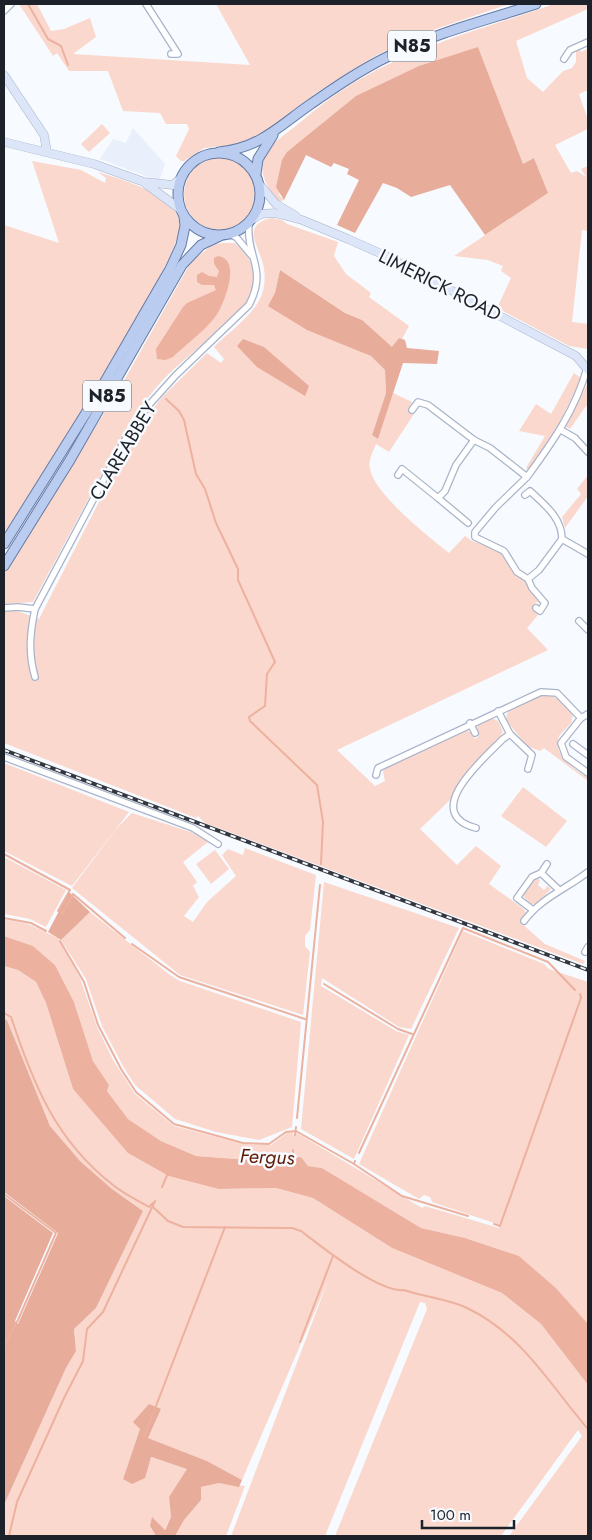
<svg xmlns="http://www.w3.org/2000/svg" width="592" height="1540" viewBox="0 0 592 1540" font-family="Jost,sans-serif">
<rect width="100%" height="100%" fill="#f7fafe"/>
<polygon fill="#e9effb" points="133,128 165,164 159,181 100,159 113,139 126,143"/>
<g fill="#fbd8cd">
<polygon points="19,4 37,4 51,31 64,29 90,18 96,37 73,54 250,65 216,4 509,4 424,33 375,56 316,93 263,134 233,145 204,148 184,161 181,161 176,156 189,129 187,124 166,124 160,113 123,111 108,71 69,71 57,53 53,56"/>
<path d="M554,4H588V9L516,41L527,78L543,92L563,71L572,68L576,62V49L579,48L581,52L588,49V90L579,94L588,120V129L555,145L571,173L577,171L586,177L581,169L588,166V231L582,230L572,322L588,324V349L569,346L497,308L511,278L501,271L503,266L488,260L454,256L548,193L534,158L523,165L478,47L454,57L290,149L279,195L284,200L279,202C269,190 258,174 264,157C269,144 286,134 297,125C317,108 339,91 362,78C422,44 489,27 554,4Z"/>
<polygon points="102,124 110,133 89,152 81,144"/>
<circle cx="220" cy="194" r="36"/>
<path d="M32,161L81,170L105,183L106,178L98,172C122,180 173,193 180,222C187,252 29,494 4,535V225L59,243Z"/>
<path d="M272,218L282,220L287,224L338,242L334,256L346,274L371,293L369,297L409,326L402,339L399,338L392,348L362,320L345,313L280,270L275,293L343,343L371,356L385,370L386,393L372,435L378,438L393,393L412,402L408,409L414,414L389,452L376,444C373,452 368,460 370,469C375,495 428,536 449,553L465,536L472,541L501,551L514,573L527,582L530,590L540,599L539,603L536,602L532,609L538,615L527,628L548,650L337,750L375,786L385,781L383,771L386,767L464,729L470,732L475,739L479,736L476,730L478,725L491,718L498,721L503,732L499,738L462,778L450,800L420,829L457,865L476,846L501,866L489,884L524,909L526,913L521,923L545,944L585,961L583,964L205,823L198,816L196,818L4,743V612L15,610L39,619L126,449L143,422L162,397L207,353L221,363L224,359L214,347C229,332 250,318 260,299C265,289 266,275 263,264C258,245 241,224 272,218Z"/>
<path d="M222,243H235C251,256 259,273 251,293C243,316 191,352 172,371C157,385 145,401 132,418L33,602L4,604V574L121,386L191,262L212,245Z"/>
<path d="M574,373L581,378C567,411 549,442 528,470L526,468L545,436L519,431L536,404L551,414Z"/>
<polygon points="588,382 588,407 586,406 570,429 566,427"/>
<polygon points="588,475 588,496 565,528 562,517 581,494 577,489"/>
<path d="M544,694L557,698L573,714L571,723L559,736C553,757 573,768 588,778V781L544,748L540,751L527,746L506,720L508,711L511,708Z"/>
<polygon points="4,763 129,812 72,886 4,851"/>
<polygon points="523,787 567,821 546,847 501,816"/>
<polygon points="132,813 200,835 208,842 183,862 197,882 193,886 199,897 184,916 193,922 207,902 236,876 222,855 228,849 243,855 245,848 316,875 310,930 305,936 305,946 310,952 303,1015 180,975 72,888 116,829"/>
<polygon points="215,850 229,869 211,884 196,864"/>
<polygon points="4,857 66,890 46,927 30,919 4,914"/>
<polygon points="536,878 540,880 538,885 544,890 547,886 551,889 536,904 531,904 523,896 531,882"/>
<polygon points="324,882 459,928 411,1029 399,1027 322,978 321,986 396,1031 409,1035 354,1159 301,1129"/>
<polygon points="90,912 170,975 180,981 301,1022 292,1127 259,1140 216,1132 175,1119 135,1085 124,1068 102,1026 86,979 61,940"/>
<polygon points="4,919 28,924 58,938 80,978 97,1027 113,1060 135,1094 174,1126 243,1144 271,1145 287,1133 293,1132 293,1135 297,1133 422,1208 425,1206 499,1228 500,1225 432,1202 430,1197 424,1195 419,1199 359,1164 463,931 544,964 549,969 588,982 588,1324 556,1288 519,1256 465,1238 421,1228 322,1168 308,1166 301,1157 249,1160 196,1156 161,1141 128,1119 107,1091 109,1085 93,1061 74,1002 55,965 33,946 4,936"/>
<polygon points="4,966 18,970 36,982 46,1003 73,1089 219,1189 276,1188 313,1198 392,1248 502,1293 541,1324 588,1385 588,1536 509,1536 582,1436 578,1430 501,1536 335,1536 427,1309 425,1303 420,1302 325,1536 231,1536 328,1281 242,1480 207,1461 148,1438 161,1409 140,1429 123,1479 150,1457 188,1469 169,1497 171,1517 164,1530 150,1526 156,1536 4,1536 4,1505 66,1368 76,1351 74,1329 96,1308 143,1211 112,1189 80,1161 50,1126 7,1020 4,1019"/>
<polygon points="219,1483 245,1486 226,1536 175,1536 184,1520 201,1500 201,1487"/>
</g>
<g fill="#e7ac9a">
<polygon points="478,47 523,164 534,158 548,193 485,235 450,185 411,197 397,188 383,183 355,233 337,225 359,180 347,174 349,169 334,163 331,167 306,155 284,200 276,187 282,160 287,152 356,96 419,66"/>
<polygon points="280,270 345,313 362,320 392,347 399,338 405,340 407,348 439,351 437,364 403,363 378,439 372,435 386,393 385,370 371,356 307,330 268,306 275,293"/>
<polygon points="243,339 264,347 309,386 305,396 257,367 237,346"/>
<polygon points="69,892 90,912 61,940 48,932"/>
<polygon points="4,1019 7,1020 50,1126 80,1161 112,1189 143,1211 96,1308 74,1329 76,1351 66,1368 4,1505 4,1196 53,1233 15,1321 18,1324 58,1233 4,1192"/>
<polygon points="149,1404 161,1409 148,1438 207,1461 242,1480 239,1487 219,1483 201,1487 201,1500 184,1520 175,1536 156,1536 150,1526 152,1517 165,1530 171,1517 169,1497 187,1469 151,1457 145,1478 132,1484 123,1479 140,1429 133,1422"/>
</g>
<g fill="#ecb19f">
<path d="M218,256C240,259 227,295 220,309C211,327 187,343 173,357L165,360L157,359L156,349L183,307L187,303L216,290L214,285H202L197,282V275L202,272L209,276L217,277L219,271L214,264V258Z"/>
<polygon points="4,936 33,946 55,965 74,1002 93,1061 109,1085 107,1091 128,1119 161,1141 196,1156 249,1160 301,1157 308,1166 322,1168 421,1228 465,1238 519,1256 556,1288 588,1324 588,1385 541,1324 502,1293 392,1248 313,1198 276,1188 219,1189 169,1176 128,1153 73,1089 46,1003 36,982 18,970 4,966"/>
</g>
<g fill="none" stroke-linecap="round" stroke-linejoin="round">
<g stroke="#ecb19f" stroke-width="2">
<polyline points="28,4 48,39 61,46 68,65"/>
<polyline points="166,399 179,411 184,420 196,474 205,489 216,523 238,569 238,580 275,662 267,674 265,706 249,717 250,721 317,785 323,822 321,864"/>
<polyline points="4,854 70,890 58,911"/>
<polyline points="62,914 73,894 125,938"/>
<polyline points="4,918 31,923 46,931"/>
<polyline points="60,941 84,982 98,1025 121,1069 136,1092 174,1124 243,1143 269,1144 286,1132 296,1131 354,1164 355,1161"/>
<polyline points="132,944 179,977 305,1019"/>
<polyline points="324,984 398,1029 412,1034"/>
<path d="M4,1013L11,1017C33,1083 55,1140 113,1185C124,1194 137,1200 149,1207L153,1203"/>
<polyline points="297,1118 320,885"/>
<polyline points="295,1135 296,1127"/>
<polyline points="293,1150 293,1160"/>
<polyline points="359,1153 463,928 548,962 575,990"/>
<polyline points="354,1164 402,1196 468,1216"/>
<polyline points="162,1187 168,1173"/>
<polyline points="4,1194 56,1233 18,1320 4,1346"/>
<path d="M153,1207L168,1221L183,1227L292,1228L301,1231C322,1247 379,1293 404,1290C424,1297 448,1299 467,1308C522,1334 550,1385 588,1429"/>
<polyline points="494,1224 500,1226 581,998 580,994"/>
<polyline points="300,1342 333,1256"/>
<polyline points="144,1437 225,1227"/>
<polyline points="9,1536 17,1502 64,1398 83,1361 87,1329 103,1312 155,1201"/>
</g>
<defs>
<g id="minor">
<polyline points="146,4 178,54 171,54"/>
<polyline points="4,11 11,4"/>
<polyline points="564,59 570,50 588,42"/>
<polyline points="230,235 236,237 252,256"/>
<path d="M412,410L418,402L428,405L474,440L490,448L527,477C552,443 576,409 587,368"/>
<polyline points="561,430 575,438 588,452"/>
<polyline points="398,475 402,469 438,498"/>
<polyline points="527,477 496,507 475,532 475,537 504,551 517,572 528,579 532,588 545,603 540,611 536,608"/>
<path d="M525,495L530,491C545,505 562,518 562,539L588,554"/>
<polyline points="468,523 438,498 445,491 456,465 474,440"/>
<polyline points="528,579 539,570 562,539"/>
<polyline points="4,608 18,607 35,609"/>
<polyline points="579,621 588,630"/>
<path d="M35,677C28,653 30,633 35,609L126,438L148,406L176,375L249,305C268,268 246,258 249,224"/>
<polyline points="498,711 510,734 532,755 528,769"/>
<polyline points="588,714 581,718 561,743 566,757 588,773"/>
<polyline points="470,723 475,733"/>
<polyline points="573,744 588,755"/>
<polyline points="4,757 193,828 218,844"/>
<polyline points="376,775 378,768 541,692 557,693 581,718"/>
<path d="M476,828C420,813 483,759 503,739L510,734"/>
<polyline points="547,864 541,873 558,889"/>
<polyline points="533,910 517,898 532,877 541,873"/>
<path d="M524,921C541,898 566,889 588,872"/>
<polyline points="585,952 588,947"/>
</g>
<g id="secondary">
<polyline points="4,75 44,135 47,152"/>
<polyline points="4,142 94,164 144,182 173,185 181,178"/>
<polyline points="146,184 180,209"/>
<polyline points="260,185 276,204 296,216"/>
<polyline points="253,219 261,214 275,213 302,220 348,239 384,255 576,356 588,370"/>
</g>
<g id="primary">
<path d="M219,152C259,148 277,128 308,106C334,88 360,70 389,56C435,33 487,20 536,4"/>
<circle cx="219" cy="194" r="41"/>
<polyline points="256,174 258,159 273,135"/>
<polyline points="4,544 96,397 170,269 181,245 185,226 184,216"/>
<polyline points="4,566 70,460 182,265 201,245 220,236"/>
</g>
</defs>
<use href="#minor" stroke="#a9b4ca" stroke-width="8"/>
<use href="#secondary" stroke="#a9b4ca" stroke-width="9"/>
<use href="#primary" stroke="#657ba4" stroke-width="11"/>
<use href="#minor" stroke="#fff" stroke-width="5.5"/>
<use href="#secondary" stroke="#dce6f8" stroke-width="8"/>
<use href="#primary" stroke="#bacdf1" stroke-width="9"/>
<defs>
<polyline id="rail" points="4,750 588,970"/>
</defs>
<use href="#rail" stroke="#33373f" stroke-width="4"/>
<use href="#rail" stroke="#f7fafe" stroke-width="2" stroke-dasharray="5.5" stroke-linecap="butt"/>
</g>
<g text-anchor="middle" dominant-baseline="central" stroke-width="5" stroke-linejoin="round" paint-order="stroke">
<g fill="#f7fafe" stroke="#5e6269" stroke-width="1">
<rect x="388" y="30.5" width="48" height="31" rx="4"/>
<rect x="83" y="380.5" width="48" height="31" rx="4"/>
</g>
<g font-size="18" font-weight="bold" fill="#1d2129">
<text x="412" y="46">N85</text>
<text x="107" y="396">N85</text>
</g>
<g font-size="19" fill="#1d2129" stroke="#f7fafe">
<text transform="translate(440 285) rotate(27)">LIMERICK ROAD</text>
<text transform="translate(123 451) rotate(-59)">CLAREABBEY</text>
</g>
<g font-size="20" font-style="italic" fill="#5f1b03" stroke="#f7fafe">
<text transform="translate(267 1157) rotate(2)">Fergus</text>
</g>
</g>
<rect width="592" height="1540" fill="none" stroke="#1d2129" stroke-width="10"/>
<path d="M422 1520v8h92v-8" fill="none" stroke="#1d2129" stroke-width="2.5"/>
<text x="430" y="1520" font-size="15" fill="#1d2129" stroke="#f7fafe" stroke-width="4" paint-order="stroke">100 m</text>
</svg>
